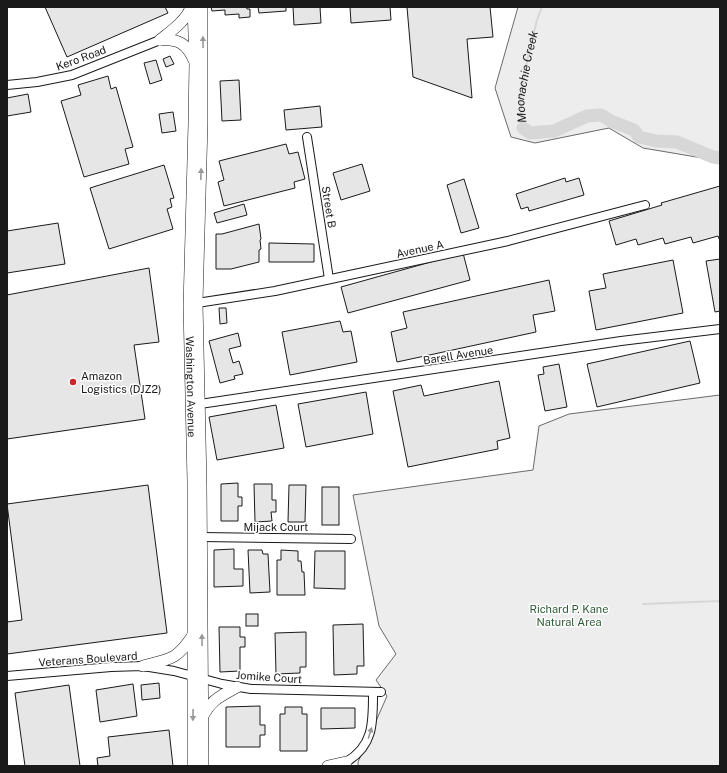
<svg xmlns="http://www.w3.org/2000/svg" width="727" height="773" viewBox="0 0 727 773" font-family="'Public Sans',sans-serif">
<rect width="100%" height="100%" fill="#fff"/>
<g fill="#ededed" stroke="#6a6a6a">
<polygon points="518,7 720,7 720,161 643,148 609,128 535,143 511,137 495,88"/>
<polygon points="720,395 720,766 358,766 358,762 387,696 376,680 396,654 379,626 353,495 533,470 539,426 569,414"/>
</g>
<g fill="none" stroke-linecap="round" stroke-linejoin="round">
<g stroke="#d7d7d7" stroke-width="2">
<path id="s1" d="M523,128L520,100L528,56L537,20L542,7"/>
<polyline points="643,604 720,601"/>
</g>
<polyline stroke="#d7d7d7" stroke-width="13" points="523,128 530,133 554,131 587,116 601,115 611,121 634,130 639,137 656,141 677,142 713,157 720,158"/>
</g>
<g fill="#e6e6e6" stroke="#1a1a1a">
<polygon points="45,7 165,7 168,13 67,57"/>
<polygon points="211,7 246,7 247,9 250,9 250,17 239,18 239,14 225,15 225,10 212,11"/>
<polygon points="258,7 286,7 286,11 259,13"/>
<polygon points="293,7 320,7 321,23 294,25"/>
<polygon points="350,7 390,7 391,20 351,23"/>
<polygon points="407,7 490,7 493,37 467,39 472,98 413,77"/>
<polygon points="170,56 174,64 166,67 163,59"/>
<polygon points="156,60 162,80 150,84 144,63"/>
<polygon points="108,76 111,89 116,87 133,147 125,149 129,164 84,177 61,101 81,95 78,85"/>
<polygon points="239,80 241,120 222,121 220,81"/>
<polygon points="28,94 31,112 7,116 7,98"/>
<polygon points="320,106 322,127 286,130 284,110"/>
<polygon points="173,112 176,131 162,133 159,114"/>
<polygon points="286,144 289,154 298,152 305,179 294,182 295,188 224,206 218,182 224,180 219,161"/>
<polygon points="362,164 370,191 341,200 333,173"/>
<polygon points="164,165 174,198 170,199 172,207 167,209 173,229 109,249 90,188"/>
<polygon points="565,178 566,182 579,178 584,195 529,211 528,207 521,209 516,194"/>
<polygon points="464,179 479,228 461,233 447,185"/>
<polygon points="720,186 720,241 718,236 693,243 691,237 665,244 663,238 638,245 636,239 616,245 609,221 662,205 661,203"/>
<polygon points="244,204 247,215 217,223 214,213"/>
<polygon points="58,223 65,264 7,273 7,231"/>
<polygon points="259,224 261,239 260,240 261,249 259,250 259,262 231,269 216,269 216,234 222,234"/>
<polygon points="269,243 314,244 314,262 269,262"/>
<polygon points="463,253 470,280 348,313 341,287"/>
<polygon points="720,259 720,311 715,312 706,261"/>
<polygon points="673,260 683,313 596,330 589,291 606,288 603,274"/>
<polygon points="149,268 159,342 134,345 145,419 7,439 7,295"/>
<polygon points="549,280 555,311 533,315 536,332 397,362 391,332 407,328 403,312"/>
<polygon points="219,308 226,308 227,323 220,324"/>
<polygon points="340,321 343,332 351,331 357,362 290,375 282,332"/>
<polygon points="238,333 241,346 229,349 233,363 239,361 243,374 234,376 235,379 220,383 209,341"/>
<polygon points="690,341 700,383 597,407 587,364"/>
<polygon points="559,364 567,407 545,411 538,375 544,374 543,367"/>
<polygon points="499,381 510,438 497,441 498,449 408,467 393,391 421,385 424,396"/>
<polygon points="366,392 373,434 306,447 298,404"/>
<polygon points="276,405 284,448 217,460 209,417"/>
<polygon points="238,483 238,497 242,497 242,506 238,506 238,521 221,521 221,484"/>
<polygon points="254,484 272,484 272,500 276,500 276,512 271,512 272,521 255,522"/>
<polygon points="148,485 167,633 7,654 7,622 22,620 7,504"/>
<polygon points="289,485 306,485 305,522 288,522"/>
<rect x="322" y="487" width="17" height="38"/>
<polygon points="234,549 234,569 243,569 243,586 214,587 214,550"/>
<polygon points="248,550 262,550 263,554 268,554 270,592 250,593"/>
<polygon points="281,550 298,551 298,561 301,561 302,572 304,572 305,595 277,595 277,560 281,560"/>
<polygon points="315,551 345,551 345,589 314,588"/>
<rect x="246" y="614" width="12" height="12"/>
<polygon points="363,624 364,666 357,666 357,674 334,675 333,625"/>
<polygon points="219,627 240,627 240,637 245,637 245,647 240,647 240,671 220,672"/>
<polygon points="306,632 306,667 300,667 300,673 276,674 275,633"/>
<polygon points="159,683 160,698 142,700 141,685"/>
<polygon points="133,684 137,716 100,722 96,690"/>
<polygon points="69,685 80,766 25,766 15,693"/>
<polygon points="260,706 260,725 265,725 265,735 260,735 260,747 226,747 226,707"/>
<polygon points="285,707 302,707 302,714 307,714 307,751 280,751 280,714 285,714"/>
<polygon points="321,708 355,708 355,728 321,729"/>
<polygon points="169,730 173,766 98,766 97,758 110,756 108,737"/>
</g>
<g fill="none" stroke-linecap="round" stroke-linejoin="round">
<defs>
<g id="minor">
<polyline points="7,85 37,82 72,75 160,40"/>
<polyline points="307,137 329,279"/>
<polyline points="197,303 275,291 508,241 645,205"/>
<polyline points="200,404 621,341 720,329"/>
<polyline points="201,537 351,539"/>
<polyline points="7,676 111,667 143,666 174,671 222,684 251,689 381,692"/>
<path d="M346,762C374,746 373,722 373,692"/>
</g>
<g id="major">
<path id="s2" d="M193,7L195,62L194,123L189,306L193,482V766"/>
<polyline points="202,7 202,123 197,303 201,484 203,766"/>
<path d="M160,40C171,31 186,21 191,7"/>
<path d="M160,40C178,38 187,44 194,60"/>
<path d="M143,666C170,659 177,660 193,635"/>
<path d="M203,716C212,699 221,696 237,687"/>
<polyline points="328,766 346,762"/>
</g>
</defs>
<use href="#minor" stroke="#1a1a1a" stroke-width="10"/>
<use href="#major" stroke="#1a1a1a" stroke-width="12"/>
<use href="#minor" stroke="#fff" stroke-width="8"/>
<use href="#major" stroke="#fff" stroke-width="11"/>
</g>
<defs><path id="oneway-solid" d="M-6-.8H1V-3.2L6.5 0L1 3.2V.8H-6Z"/></defs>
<g fill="#989898">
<use href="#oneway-solid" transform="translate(203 42) rotate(-91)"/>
<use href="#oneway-solid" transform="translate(201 174) rotate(-88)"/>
<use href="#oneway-solid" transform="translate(202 640) rotate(-91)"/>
<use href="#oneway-solid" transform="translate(193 715) rotate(91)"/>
<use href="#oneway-solid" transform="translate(370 733) rotate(-73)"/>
</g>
<circle fill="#c62828" stroke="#fff" stroke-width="1.5" cx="73" cy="382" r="4"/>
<g text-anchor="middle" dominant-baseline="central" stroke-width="3" stroke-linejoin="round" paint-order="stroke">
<g font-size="11" fill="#1a1a1a" stroke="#fff">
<text transform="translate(81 58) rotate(-20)">Kero Road</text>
<text transform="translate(329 207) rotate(81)">Street B</text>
<text transform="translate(420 249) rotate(-12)">Avenue A</text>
<text transform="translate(458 355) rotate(-9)">Barell Avenue</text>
<text stroke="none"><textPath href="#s2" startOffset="380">Washington Avenue</textPath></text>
<text x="276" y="527">Mijack Court</text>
<text transform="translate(88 659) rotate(-4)">Veterans Boulevard</text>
<text transform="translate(269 677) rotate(4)">Jomike Court</text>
</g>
<g font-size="11" fill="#1a1a1a" stroke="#fff" text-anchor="start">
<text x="81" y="376">Amazon<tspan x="81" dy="13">Logistics (DJZ2)</tspan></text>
</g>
<g font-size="11" fill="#2b5a34" stroke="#fff">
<text x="569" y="609">Richard P. Kane<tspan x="569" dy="13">Natural Area</tspan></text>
</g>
<g font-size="12" font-style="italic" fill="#1a1a1a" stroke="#fff">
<text stroke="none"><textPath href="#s1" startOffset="52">Moonachie Creek</textPath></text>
</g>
</g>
<rect width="727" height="773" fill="none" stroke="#1a1a1a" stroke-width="16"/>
</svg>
